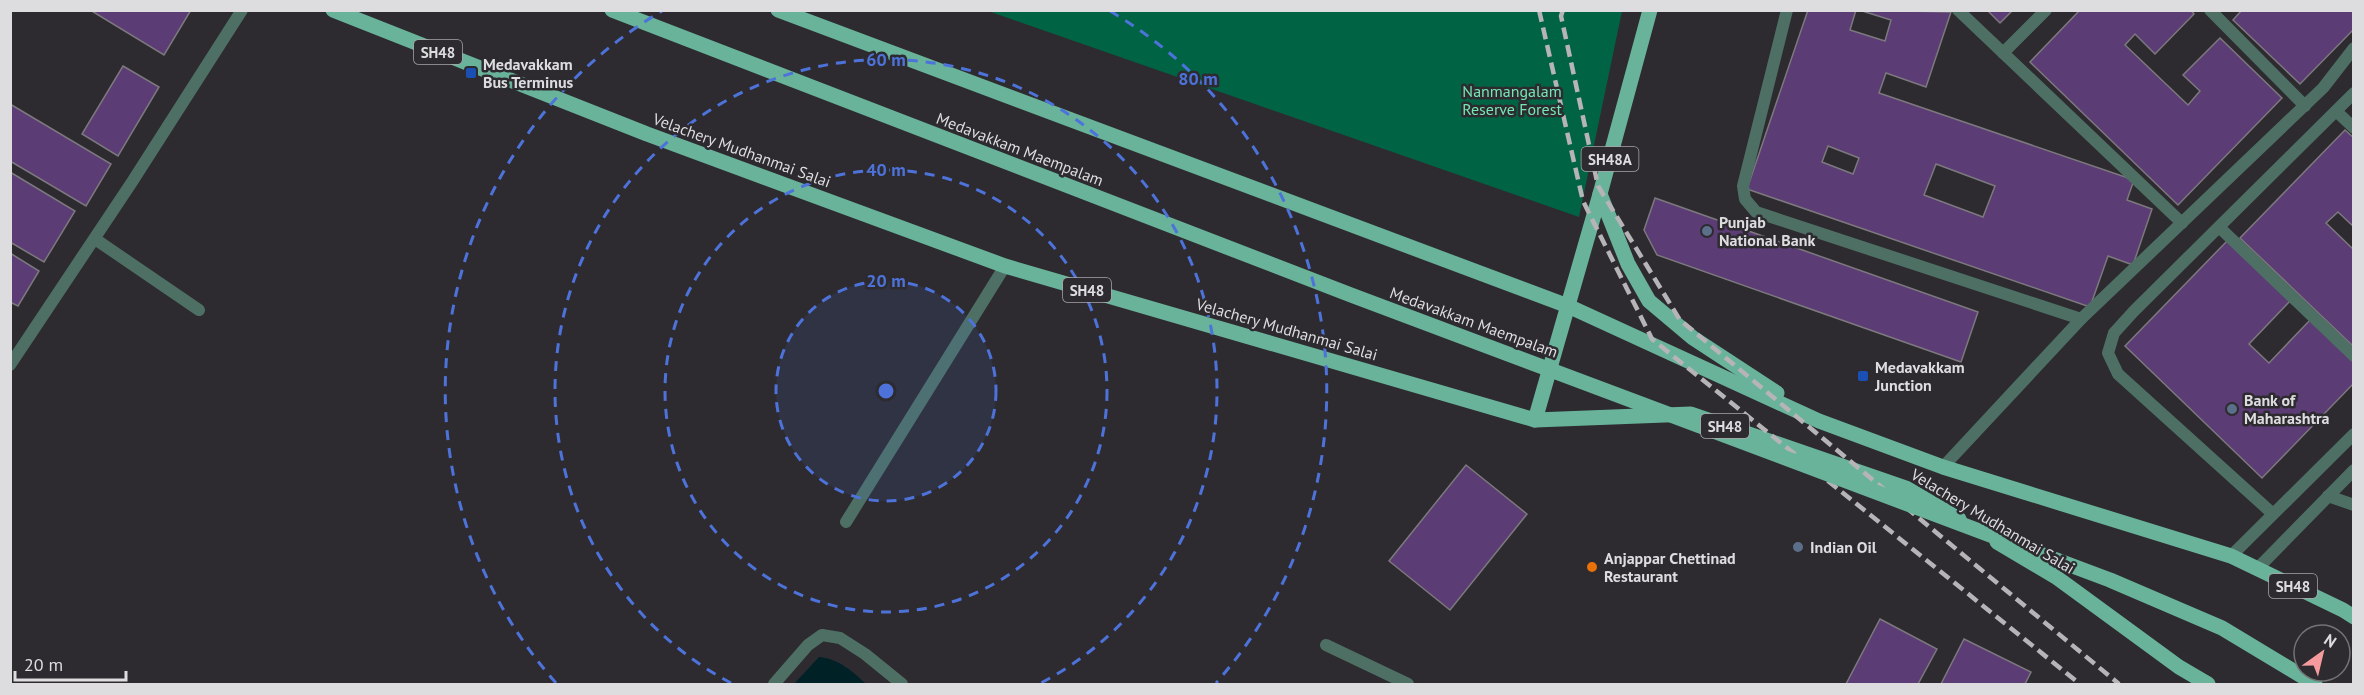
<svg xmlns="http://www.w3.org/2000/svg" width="2364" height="695" viewBox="0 0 2364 695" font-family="'PT Sans',sans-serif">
<rect width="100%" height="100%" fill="#2d2b2f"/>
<polygon fill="#006444" points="988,11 1622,10 1622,11 1579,217"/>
<path fill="#002126" d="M819,657C839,659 852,671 866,684H794Z"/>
<g fill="#5c3c74" stroke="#7c797e" stroke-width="1.5" fill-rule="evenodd">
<polygon points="90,10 191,10 164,55"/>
<path d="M1808,10H1856L1850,30L1885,41L1891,20L1859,10L1951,12L1926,87L1886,73L1879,93L2134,180L2127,200L2152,209L2133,265L2108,256L2090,307L1747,189ZM1828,146L1859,158L1853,174L1822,162ZM1936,164L1995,186L1983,217L1924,195Z"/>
<polygon points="1987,10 2013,10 2000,23"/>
<polygon points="2080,10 2191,10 2194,14 2155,54 2135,34 2125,45 2188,105 2200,91 2183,75 2220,38 2282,98 2178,205 2030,62"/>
<polygon points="2242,10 2354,10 2354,29 2300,84 2233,20"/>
<polygon points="123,66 159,87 118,156 82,134"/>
<polygon points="10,104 111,164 86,206 10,161"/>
<polygon points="2345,130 2354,138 2354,227 2338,212 2326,223 2354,250 2354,347 2240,238"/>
<polygon points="10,172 75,211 44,262 10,242"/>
<polygon points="1655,198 1978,312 1961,362 1657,255 1644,230"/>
<polygon points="2228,240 2291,300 2249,344 2269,363 2311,319 2354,360 2354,383 2262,478 2125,346"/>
<polygon points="10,253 39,271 18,306 10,302"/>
<polygon points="1466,465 1527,514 1450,610 1389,561"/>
<polygon points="1880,619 1937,649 1918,684 1846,684"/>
<polygon points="1964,639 2031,672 2025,684 1941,684"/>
</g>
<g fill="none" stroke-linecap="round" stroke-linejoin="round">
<polyline stroke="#4e7064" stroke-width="12" points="846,522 1005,266"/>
<g stroke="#4e7064" stroke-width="12">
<polyline points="1787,10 1743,186 1745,199 1756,212 2081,319"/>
<polyline points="1958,10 2182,223"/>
<polyline points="2210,10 2305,106"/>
<polyline points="2003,53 2046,10"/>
<polyline points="2336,111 2354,128"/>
<polyline points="2219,227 2354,356"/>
<polyline points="95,239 199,310"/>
<polyline points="10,365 132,182 242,10"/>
<polyline points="1943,467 2081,319 2323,88 2354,48"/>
<polyline points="2328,496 2354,505"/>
<polyline points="2273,514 2118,374 2108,353 2114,333 2134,311 2354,93"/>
<polyline points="2231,556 2354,434"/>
<polyline points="2257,569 2354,470"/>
<polyline points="1326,645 1408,684"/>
<polyline points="774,684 808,645 822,635 840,638 865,654 902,684"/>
</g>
<g stroke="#69b39b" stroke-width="15">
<polyline points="333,10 647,134 1005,266 1535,420 1691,414 1906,488 1959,519"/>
<polyline points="778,10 1568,306 1819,421 1943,467 2231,556 2343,610 2354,617"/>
<polyline points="1600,194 1628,264 1649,301 1693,338 1777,393"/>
<polyline points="1535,420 1600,194 1650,10"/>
<polyline points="1997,542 2056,577 2179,667 2208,684"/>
</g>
<g stroke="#b6b4b7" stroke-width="4.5" stroke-dasharray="12 6" stroke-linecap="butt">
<polyline points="1539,10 1583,201 1652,339 2080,684"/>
<polyline points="1563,10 1561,16 1598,186 1680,320 2119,684"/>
</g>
<polyline stroke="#69b39b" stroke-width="15" points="612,10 1351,295 2110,580 2222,628 2315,684"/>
</g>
<circle cx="886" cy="391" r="110" fill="#4d72da" fill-opacity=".12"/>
<g fill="none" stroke="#4d72da" stroke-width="3" stroke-dasharray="10 8">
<circle cx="886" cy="391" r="110"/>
<circle cx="886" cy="391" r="221"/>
<path d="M731 683A331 331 0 1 1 1041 683"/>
<path d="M556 683A441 441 0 0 1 662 11M1110 11A441 441 0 0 1 1216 683"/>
</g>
<g fill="#1a4fb4" stroke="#2d2b2f" stroke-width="2">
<rect x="465" y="67" width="12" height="12" rx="3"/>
<rect x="1857" y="370" width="12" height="12" rx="3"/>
</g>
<g fill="#5c6f8a" stroke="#2d2b2f" stroke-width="2">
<circle cx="1707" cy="231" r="6"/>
<circle cx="2232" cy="409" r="6"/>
<circle cx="1798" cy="547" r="6"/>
</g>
<circle fill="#e8710a" stroke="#2d2b2f" stroke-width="2" cx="1592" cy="567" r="6"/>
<g text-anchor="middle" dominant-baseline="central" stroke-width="5" stroke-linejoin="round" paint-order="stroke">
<g fill="#2d2b2f" stroke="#a8a7aa" stroke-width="1.5">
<rect x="414" y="40" width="48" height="24" rx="4.5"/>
<rect x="1581.5" y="147" width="57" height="24" rx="4.5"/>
<rect x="1063" y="278" width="48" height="24" rx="4.5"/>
<rect x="1701" y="414" width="48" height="24" rx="4.5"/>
<rect x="2269" y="574" width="48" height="24" rx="4.5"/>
</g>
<g font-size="15" font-weight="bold" fill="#dddcde">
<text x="438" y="52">SH48</text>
<text x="1610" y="159">SH48A</text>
<text x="1087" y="290">SH48</text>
<text x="1725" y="426">SH48</text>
<text x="2293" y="586">SH48</text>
</g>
<g font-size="16" font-weight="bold" fill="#dddcde" stroke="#2d2b2f" text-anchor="start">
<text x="483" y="64">Medavakkam<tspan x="483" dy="18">Bus Terminus</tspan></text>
<text x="1719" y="222">Punjab<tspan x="1719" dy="18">National Bank</tspan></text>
<text x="1875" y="367">Medavakkam<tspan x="1875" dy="18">Junction</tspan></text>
<text x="2244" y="400">Bank of<tspan x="2244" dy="18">Maharashtra</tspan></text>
<text x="1810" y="547">Indian Oil</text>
<text x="1604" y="558">Anjappar Chettinad<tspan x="1604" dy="18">Restaurant</tspan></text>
</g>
<g font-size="16" fill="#75e7b5" stroke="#2d2b2f">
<text x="1512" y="91">Nanmangalam<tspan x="1512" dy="18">Reserve Forest</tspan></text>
</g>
<g font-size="16" fill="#dddcde" stroke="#2d2b2f">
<text transform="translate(1020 149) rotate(21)">Medavakkam Maempalam</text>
<text transform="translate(742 150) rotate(20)">Velachery Mudhanmai Salai</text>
<text transform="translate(1474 322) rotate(20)">Medavakkam Maempalam</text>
<text transform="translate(1287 329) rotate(16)">Velachery Mudhanmai Salai</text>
<text transform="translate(1993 521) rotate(31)">Velachery Mudhanmai Salai</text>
</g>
</g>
<circle cx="886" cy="391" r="9" fill="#4d72da" stroke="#2d2b2f" stroke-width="3"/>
<g font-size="18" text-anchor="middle" font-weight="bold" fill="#4d72da" stroke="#2d2b2f" stroke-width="5" stroke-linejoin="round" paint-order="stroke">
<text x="886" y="66">60 m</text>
<text x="1198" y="85">80 m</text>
<text x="886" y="176">40 m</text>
<text x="886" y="287">20 m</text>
</g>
<rect width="2364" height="695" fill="none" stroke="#dddcde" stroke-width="24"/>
<g transform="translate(2322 653) rotate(34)"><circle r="28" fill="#2d2b2f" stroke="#737275" stroke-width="1.5"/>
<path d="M0-4.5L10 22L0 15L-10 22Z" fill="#f59b9d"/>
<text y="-9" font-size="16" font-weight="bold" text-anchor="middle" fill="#dddcde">N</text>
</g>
<path d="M15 671v9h111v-9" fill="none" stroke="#dddcde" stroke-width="3"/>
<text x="24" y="671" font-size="18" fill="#dddcde" stroke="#2d2b2f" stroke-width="4.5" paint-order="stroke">20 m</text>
</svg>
